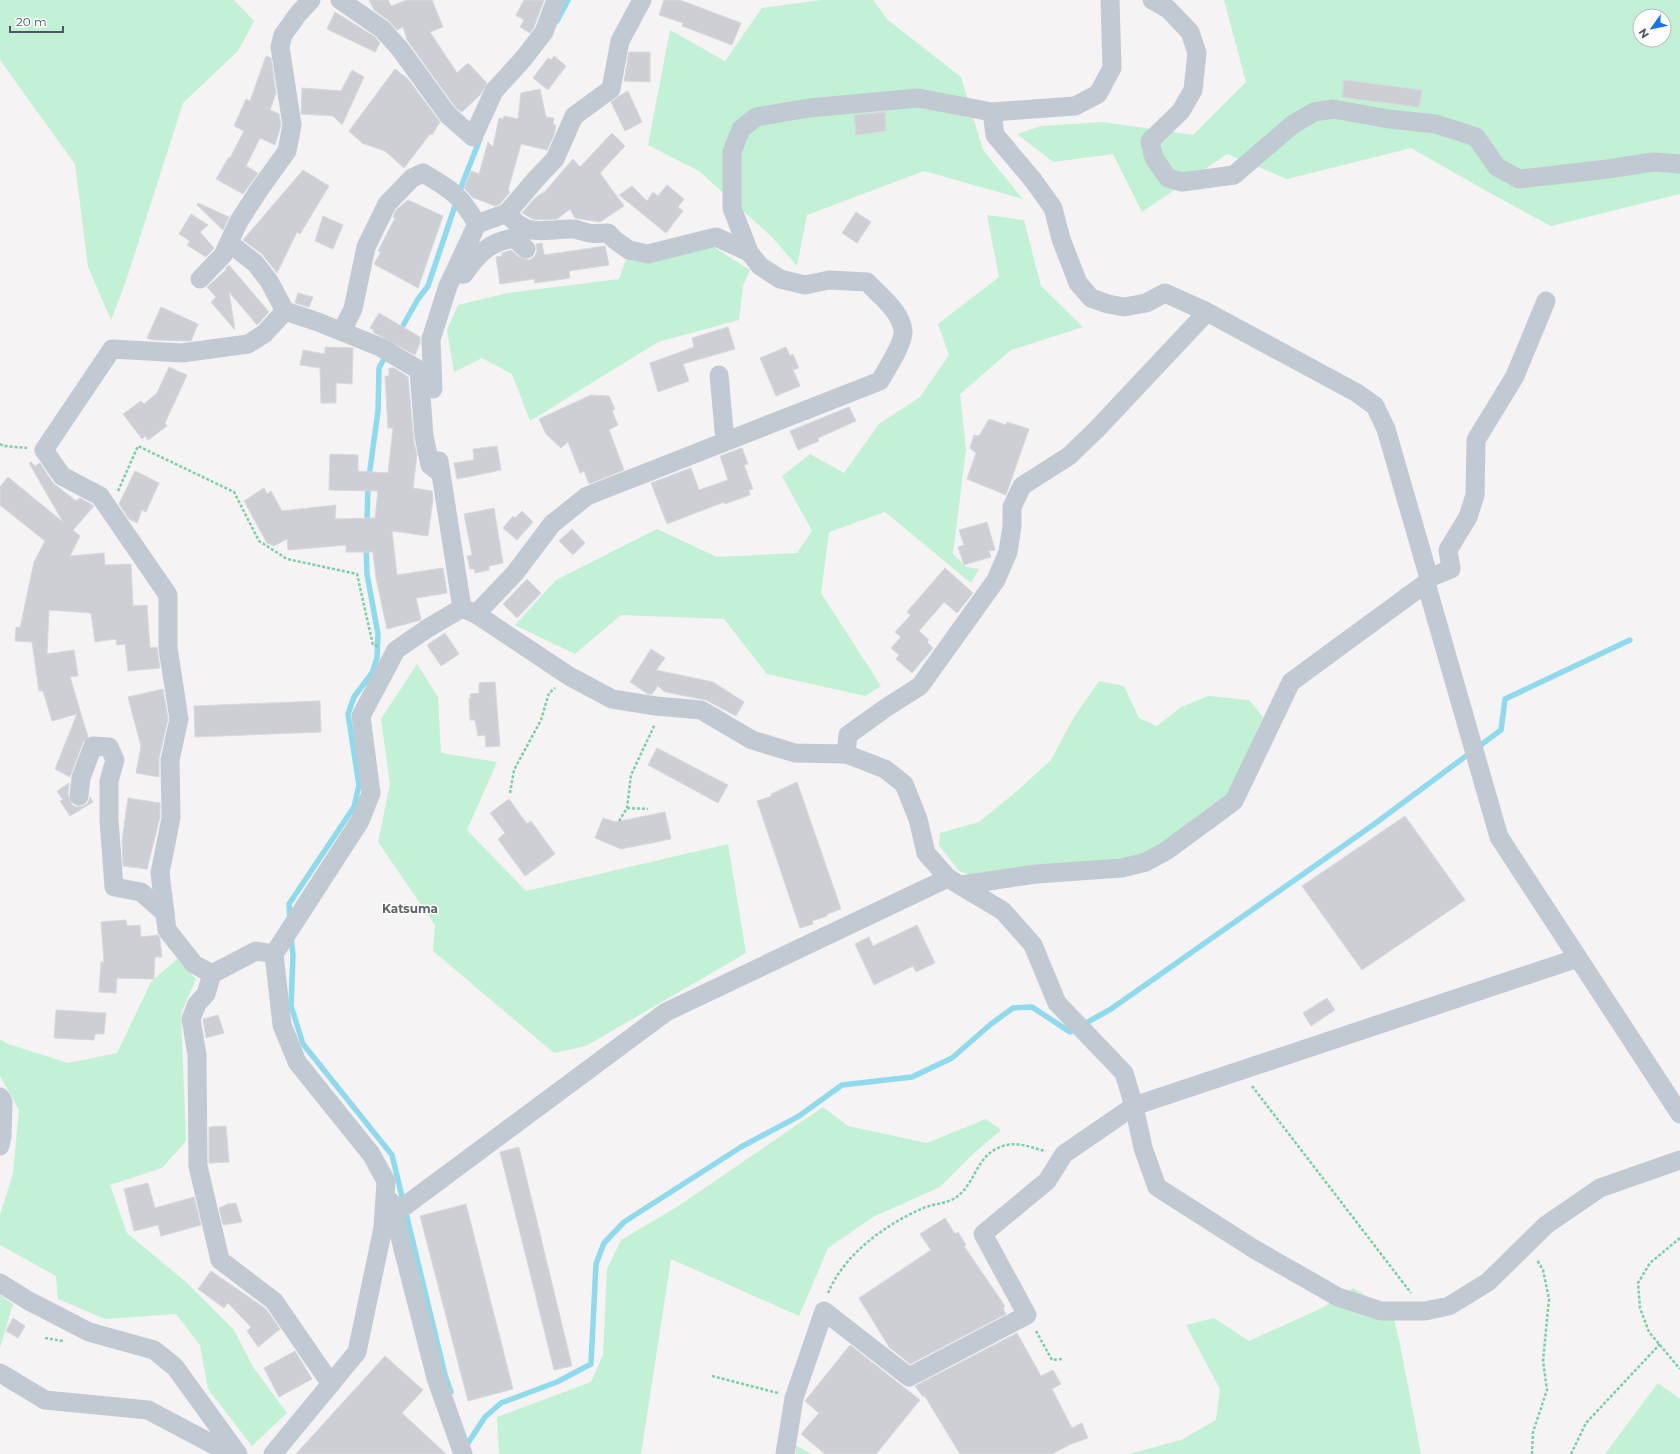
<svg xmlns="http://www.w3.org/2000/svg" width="1680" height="1454" viewBox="0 0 1680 1454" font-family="Montserrat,sans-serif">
<rect width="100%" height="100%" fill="#f5f3f3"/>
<g fill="#c3f1d5" fill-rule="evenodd">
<polygon points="0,0 234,0 254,21 238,51 183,103 126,281 111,320 88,267 75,164 0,60"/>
<polygon points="821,0 873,0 888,20 961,77 983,150 1023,199 924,171 807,215 797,266 772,237 699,171 648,145 670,30 725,61 762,8"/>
<path d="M1224,0H1680V194L1551,226L1490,193L1411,148L1287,179L1227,154L1142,212L1113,154L1053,162L1017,134L1041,126L1103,122L1193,135L1246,82ZM1640,16H1664V40H1640Z"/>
<polygon points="987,215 1024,220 1041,286 1083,327 1011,350 960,394 966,449 953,554 966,567 979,569 971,583 885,512 829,532 821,593 881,686 865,696 767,674 724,619 621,615 575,654 515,625 556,580 657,529 717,557 797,553 812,531 782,476 810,454 844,473 879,424 920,397 949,355 938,324 999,277"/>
<polygon points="712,246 750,270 743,286 739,320 658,342 530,421 512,374 482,358 454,372 447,330 458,305 507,293 619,279 627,257"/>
<polygon points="417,664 438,697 441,753 497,762 467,830 526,891 728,844 746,953 586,1046 554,1053 433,951 435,925 378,842 390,784 381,719"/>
<polygon points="1099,681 1124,686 1139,718 1157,726 1181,707 1208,696 1249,700 1263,717 1237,778 1226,798 1151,851 1133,858 972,876 959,871 939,845 940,833 979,822 1016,792 1051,760 1074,717"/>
<polygon points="177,959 196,979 181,1013 186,1141 162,1168 110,1185 127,1233 186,1282 234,1330 253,1367 287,1413 252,1446 208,1389 200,1345 176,1314 105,1319 58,1299 56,1276 0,1245 0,1215 13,1173 19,1110 0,1076 0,1039 8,1044 68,1063 117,1053 151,982"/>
<polygon points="823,1107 848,1126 927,1143 986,1119 1001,1130 973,1154 940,1187 873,1217 828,1248 799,1316 671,1259 641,1454 499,1454 497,1417 591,1382 603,1355 607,1269 621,1240 677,1207"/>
<polygon points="1353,1288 1392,1311 1400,1344 1421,1454 1129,1454 1181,1440 1216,1420 1220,1389 1186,1325 1214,1318 1249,1341 1322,1308"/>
<polygon points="0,1295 13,1304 0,1348"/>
<polygon points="1658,1383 1680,1399 1680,1454 1605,1454"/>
<polygon points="795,1445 811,1454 796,1454"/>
</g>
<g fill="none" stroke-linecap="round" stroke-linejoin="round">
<g stroke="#90daee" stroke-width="5.5">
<polyline points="557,21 568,0"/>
<polyline points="367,525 368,484 378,411 379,368 418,299 428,286 463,182 480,139"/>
<polyline points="290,920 289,904 354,807 359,785 348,714 354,697 372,673 377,658 378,634 367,574 366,545"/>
<polyline points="291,937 293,955 291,1006 303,1044 392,1155 445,1375 451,1392"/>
<polyline points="468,1443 485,1417 501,1403 557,1382 591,1364 596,1264 604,1243 624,1222 741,1147 799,1116 842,1085 912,1077 952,1058 991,1024 1013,1008 1032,1007 1070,1032 1111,1009 1373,825 1501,730 1505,699 1630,640"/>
</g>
</g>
<g fill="#cdcfd5" stroke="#d7d9de">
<polygon points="369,0 388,0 391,6 407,0 432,0 443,27 430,32 457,73 468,63 487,83 480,95 462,112 456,108 407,40 403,27 397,30 388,20 374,10"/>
<polygon points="524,0 544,0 534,27 530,33 520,27 524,20 516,15"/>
<polygon points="664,0 680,0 741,23 732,45 682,26 683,23 659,15"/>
<polygon points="335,12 375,37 380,43 375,52 327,29"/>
<polygon points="629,52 650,52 650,82 624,81"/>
<polygon points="266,56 271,58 276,93 270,110 279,114 281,125 275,145 260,138 246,166 258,173 243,194 216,179 229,157 230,158 244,131 234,126 246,99 250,101"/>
<polygon points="554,56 566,66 548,90 533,78 548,58 551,60"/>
<polygon points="395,69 408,79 440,122 432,135 430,134 404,168 385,151 362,143 349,131"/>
<polygon points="352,70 364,77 342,125 333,116 301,114 302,88 341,91"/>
<polygon points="1344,80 1422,90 1419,107 1342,97"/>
<polygon points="540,89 546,117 554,118 553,124 556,125 554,135 547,150 521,144 508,190 510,192 500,204 495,206 472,197 464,188 471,171 479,174 488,142 493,147 499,118 503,119 504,116 518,119 521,93"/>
<polygon points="628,91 642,122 625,131 611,102 619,96"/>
<polygon points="885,112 886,131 856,135 854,115"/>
<polygon points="612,133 625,146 600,173 624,206 600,222 575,218 570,209 557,219 545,220 533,219 522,213 534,199 543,192 542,195 573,159 580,167"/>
<polygon points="303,170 329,186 300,234 297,232 277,273 262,254 243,240"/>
<polygon points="667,185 684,199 678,207 683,211 666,233 619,195 632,186 647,201 653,192 658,196"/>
<polygon points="408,200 443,216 418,288 374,264 381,252 378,251 395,218 393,217 396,210"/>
<polygon points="198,203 229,217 223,230 197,205"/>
<polygon points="856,212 871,222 857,243 842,233"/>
<polygon points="191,214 208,225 200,232 214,248 206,257 187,245 190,241 179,234"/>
<polygon points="323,216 343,225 333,249 315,241"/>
<polygon points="542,243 544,255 605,246 609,265 569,271 570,278 535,283 534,279 500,284 496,257 502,256 502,253 511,250 519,257 529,260 534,257 537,252 536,244"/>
<polygon points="229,265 269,312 257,325 229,292 235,330 211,302 216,297 207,287 227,269 225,269"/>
<polygon points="298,293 313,297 309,307 295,303"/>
<polygon points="161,307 198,324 191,341 153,340 147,338"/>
<polygon points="379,313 420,337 420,343 415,355 373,332 374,330 370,328"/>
<polygon points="728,327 735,349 683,364 689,381 658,392 650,363 694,347 692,338"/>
<polygon points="325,347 353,348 352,384 336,383 336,403 321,403 320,368 300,365 303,350 325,354"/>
<polygon points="786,347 790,356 793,354 799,368 793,370 800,386 776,396 760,358"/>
<polygon points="169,367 187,375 165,423 167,426 148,440 145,436 142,439 123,414 141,401 144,404 157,393"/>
<polygon points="389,368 394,368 408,377 414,443 417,454 413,488 432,491 433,499 428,536 392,531 397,575 443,568 447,593 416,598 421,620 387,629 376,578 373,552 346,552 346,545 288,550 287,539 274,546 267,543 244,501 264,488 267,494 271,491 282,511 336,505 335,519 375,518 378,491 329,490 330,454 358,455 358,471 388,473 393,428 388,428 385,376 389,376"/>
<polygon points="591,395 609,396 615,409 612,411 618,425 609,430 624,470 589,484 584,471 580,473 568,442 561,448 546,434 539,419"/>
<polygon points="849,407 856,421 818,438 819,441 798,450 790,431"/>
<polygon points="989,419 1006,425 1007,422 1029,429 1006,495 967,479 976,453 970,448 974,435 979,436"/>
<polygon points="497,446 501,470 457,479 454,463 474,460 473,449"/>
<polygon points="742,448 748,464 744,465 753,489 749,490 750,495 725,504 724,502 667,524 651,483 691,468 699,490 728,480 720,456"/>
<polygon points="31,462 35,466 40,463 53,483 76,501 80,498 94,506 73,530 80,536 70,556 104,553 105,565 131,564 133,606 147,605 150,648 157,647 160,668 128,671 125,644 117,645 116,639 95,642 91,613 49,610 47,654 74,650 78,676 70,677 88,737 83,742 70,777 55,769 77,714 52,721 43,691 39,691 32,642 15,641 16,627 20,628 34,562 45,541 0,505 0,487 8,477 63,522 29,463"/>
<polygon points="135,471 159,483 146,512 142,510 137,523 129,519 119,504"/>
<polygon points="494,508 503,563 489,566 489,570 475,573 474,569 470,569 467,556 472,555 464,514"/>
<polygon points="522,511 533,522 517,540 503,528 513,516 515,518"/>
<polygon points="987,522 995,550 989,551 991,557 964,565 958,547 964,545 959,530"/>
<polygon points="572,529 585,543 573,555 559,541"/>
<polygon points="945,568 973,593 957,613 944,602 919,631 929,640 927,642 933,648 912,673 896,659 899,655 891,648 901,637 895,632 911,615 907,612"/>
<polygon points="527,579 541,593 517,618 503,604"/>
<polygon points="445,633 459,654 441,666 427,645"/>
<polygon points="651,649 665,658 656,670 713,682 744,702 736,716 706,700 665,692 658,686 652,694 648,694 630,682"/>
<polygon points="495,682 500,746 486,747 485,735 478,736 475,720 470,720 469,698 471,698 470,694 479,693 479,683"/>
<polygon points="163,689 168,719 159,758 159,777 136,773 141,746 128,697"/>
<polygon points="320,701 321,732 195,737 194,706"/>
<polygon points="657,748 728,785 718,803 648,765"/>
<polygon points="797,782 841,909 827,914 827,916 812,921 813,924 800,928 757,801 772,796 771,794"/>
<polygon points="69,783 68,795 72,805 77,807 83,806 88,803 90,797 93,802 70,816 60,801 63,800 57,791"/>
<polygon points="128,798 160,803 160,817 147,869 123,866 122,841"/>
<polygon points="509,799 527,824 531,821 555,854 525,876 498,839 505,833 490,813"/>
<polygon points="665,812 671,839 621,849 595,838 603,818 615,822"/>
<polygon points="1405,816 1465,900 1362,970 1302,886"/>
<polygon points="126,920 127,926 140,925 141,937 158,935 160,939 162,957 155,957 154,979 117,978 116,993 99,992 101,962 104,962 101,922"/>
<polygon points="917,925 935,963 916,972 913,966 874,985 855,944 869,937 873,946"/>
<polygon points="1327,998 1335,1010 1311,1026 1303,1013"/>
<polygon points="56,1010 106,1013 104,1034 95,1034 94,1040 54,1038"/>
<polygon points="218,1015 224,1033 206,1038 203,1019"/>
<polygon points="226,1126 229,1162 209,1163 209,1127"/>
<polygon points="519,1147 572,1366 554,1370 500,1152"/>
<polygon points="148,1183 155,1208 194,1197 201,1225 161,1236 158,1225 134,1231 124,1189"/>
<polygon points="230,1203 231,1204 236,1203 242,1222 223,1225 219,1208"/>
<polygon points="466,1204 513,1389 468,1401 420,1216"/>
<polygon points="945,1218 955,1234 958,1232 966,1245 964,1246 1005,1306 1003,1308 1006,1314 910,1364 889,1347 859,1298 931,1250 920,1234"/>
<polygon points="211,1271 266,1309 280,1329 258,1347 247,1331 251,1327 228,1303 224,1308 198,1289"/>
<polygon points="13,1318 25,1326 18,1338 6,1331"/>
<polygon points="1017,1333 1041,1376 1053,1370 1061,1384 1052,1389 1072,1428 1082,1423 1088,1438 1069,1445 1052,1454 960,1454 924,1395 923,1397 915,1386"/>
<polygon points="850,1345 920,1400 876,1454 825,1454 801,1434 819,1413 805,1401"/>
<polygon points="295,1351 312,1379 279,1397 264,1368"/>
<polygon points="385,1356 423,1390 402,1413 446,1454 296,1454"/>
</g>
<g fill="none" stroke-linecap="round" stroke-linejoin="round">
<g stroke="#7ad0a6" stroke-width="2.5" stroke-dasharray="3 2" stroke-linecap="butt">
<polyline points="0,444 4,446 27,448"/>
<polyline points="118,491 138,446 234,492 259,541 287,559 357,574 373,645 378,646"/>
<polyline points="510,793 514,770 541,720 549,693 555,688"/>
<polyline points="627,808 648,809"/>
<polyline points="619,821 627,808 631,775 655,724"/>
<polyline points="1252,1086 1411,1293"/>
<polyline points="1680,1238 1650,1263 1638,1283 1640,1308 1649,1332 1680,1369"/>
<path d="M828,1293C844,1255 883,1226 921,1209C931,1204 946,1204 955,1198C974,1186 976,1159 996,1149C1014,1139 1027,1147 1046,1151"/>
<polyline points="1036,1331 1052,1360 1063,1359"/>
<polyline points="45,1338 63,1341"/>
<polyline points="712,1376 778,1393"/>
<polyline points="1532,1454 1533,1432 1547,1390 1543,1361 1549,1299 1543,1270 1537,1260"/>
<polyline points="1571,1454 1586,1423 1660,1344"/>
</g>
<g stroke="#c1cad2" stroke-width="19">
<polyline points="340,0 382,29 400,49 448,115 473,137 494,91 524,58 544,32 556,0"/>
<polyline points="1152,0 1168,9 1190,32 1197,53 1193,90 1181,111 1150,141 1154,158 1168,178 1182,182 1234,175 1292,125 1314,112 1333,109 1389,119 1436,124 1476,137 1497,167 1519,179 1608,169 1653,162 1680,164"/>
<polyline points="992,112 995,135 1033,180 1053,208 1061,239 1078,283 1091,298 1108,304 1124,307 1146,303 1165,293 1207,312 1357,393 1375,406 1386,429 1429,578"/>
<path d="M507,213C527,240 546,228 574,229C579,230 584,232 589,233C595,234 602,233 608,233L615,240L629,250L648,254L716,237L749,252"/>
<polyline points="229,243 255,263 269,281 285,311"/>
<path d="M460,274H464C478,254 489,242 514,238L526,249"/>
<polyline points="200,279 223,255 239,221 259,190 287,151 292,125 280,47 283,35 298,14 311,0"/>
<path d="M342,331L353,309L366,247L387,204L412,178L423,173C452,190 460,195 477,224"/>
<polyline points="719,375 725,441"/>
<polyline points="433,389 431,339 448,286 477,224 507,213 536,179 555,159 574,116 611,89 620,41 642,0"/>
<polyline points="439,461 462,608"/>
<polyline points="1426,583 1499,837 1680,1114"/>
<polyline points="462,608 476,614 569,676 612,699 656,706 701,710 752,740 795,753 846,754 885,769 904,784 918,819 926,853 948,878 1003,911 1033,945 1057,1003 1124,1073 1134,1106 1143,1148 1157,1187 1254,1249 1338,1297 1381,1311 1425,1311 1449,1306 1488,1282 1546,1225 1600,1188 1680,1160"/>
<path d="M476,614L515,573L552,524L587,496L880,381C886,370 904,343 903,331C901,311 880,296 867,282L829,280L805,285L780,279L760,266L749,252L732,208V152L741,129L756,117L809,108L918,98L992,112L1075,106L1098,94L1112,68L1110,0"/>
<polyline points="846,754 848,735 887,707 920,686 996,580 1008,552 1012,526 1012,507 1022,486 1069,456 1097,429 1207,312"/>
<polyline points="79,796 81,778 93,746 109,747 115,760 109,781 109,820 114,887 141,892 165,913"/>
<polyline points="962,885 1036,874 1122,868 1146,862 1166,851 1234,801 1291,682 1426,583 1429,578 1451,569 1448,550 1468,517 1475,495 1476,440 1515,376 1546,301"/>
<polyline points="274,954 256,951 212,974 206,994 197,1004 191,1019 197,1055 198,1166 220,1260 274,1301 331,1384"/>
<polyline points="212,974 194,964 167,930 160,873 171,818 170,760 179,719 168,648 168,595 100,496 62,476 44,450 112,349 182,353 248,344 264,334 285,311 318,322 380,347 419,370 424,436 430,465 440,473"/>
<polyline points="0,1097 3,1102 2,1136 0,1146"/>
<polyline points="391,1202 436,1378 463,1454"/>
<polyline points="394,1214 666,1012 948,878"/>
<polyline points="0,1283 29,1301 89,1332 154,1350 175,1367 238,1454"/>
<polyline points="0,1373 45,1400 148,1410 231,1454"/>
<polyline points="273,1454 357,1352 383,1228 386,1181 371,1154 297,1062 282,1025 274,954 360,821 371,793 361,716 396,650 428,628 462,608"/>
<polyline points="785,1454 794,1398 824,1311 909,1377 1027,1315 983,1234 1047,1181 1064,1154 1134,1106 1578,958"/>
</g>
</g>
<g text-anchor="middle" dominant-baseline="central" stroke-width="3" stroke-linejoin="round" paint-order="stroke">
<g font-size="12" font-weight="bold" fill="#5f6368" stroke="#fff">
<text x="410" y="908">Katsuma</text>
</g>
</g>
<g transform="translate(1652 28) rotate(237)"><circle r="19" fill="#ffffff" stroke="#b7bbc0"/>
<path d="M0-3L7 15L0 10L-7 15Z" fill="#1a73e8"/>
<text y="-6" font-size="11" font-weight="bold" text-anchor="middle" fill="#4a5661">N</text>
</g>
<path d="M10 26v6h53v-6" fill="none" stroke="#4a5661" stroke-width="2"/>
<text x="16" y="26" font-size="12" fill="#4a5661" stroke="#ffffff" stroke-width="3" paint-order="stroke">20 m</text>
</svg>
